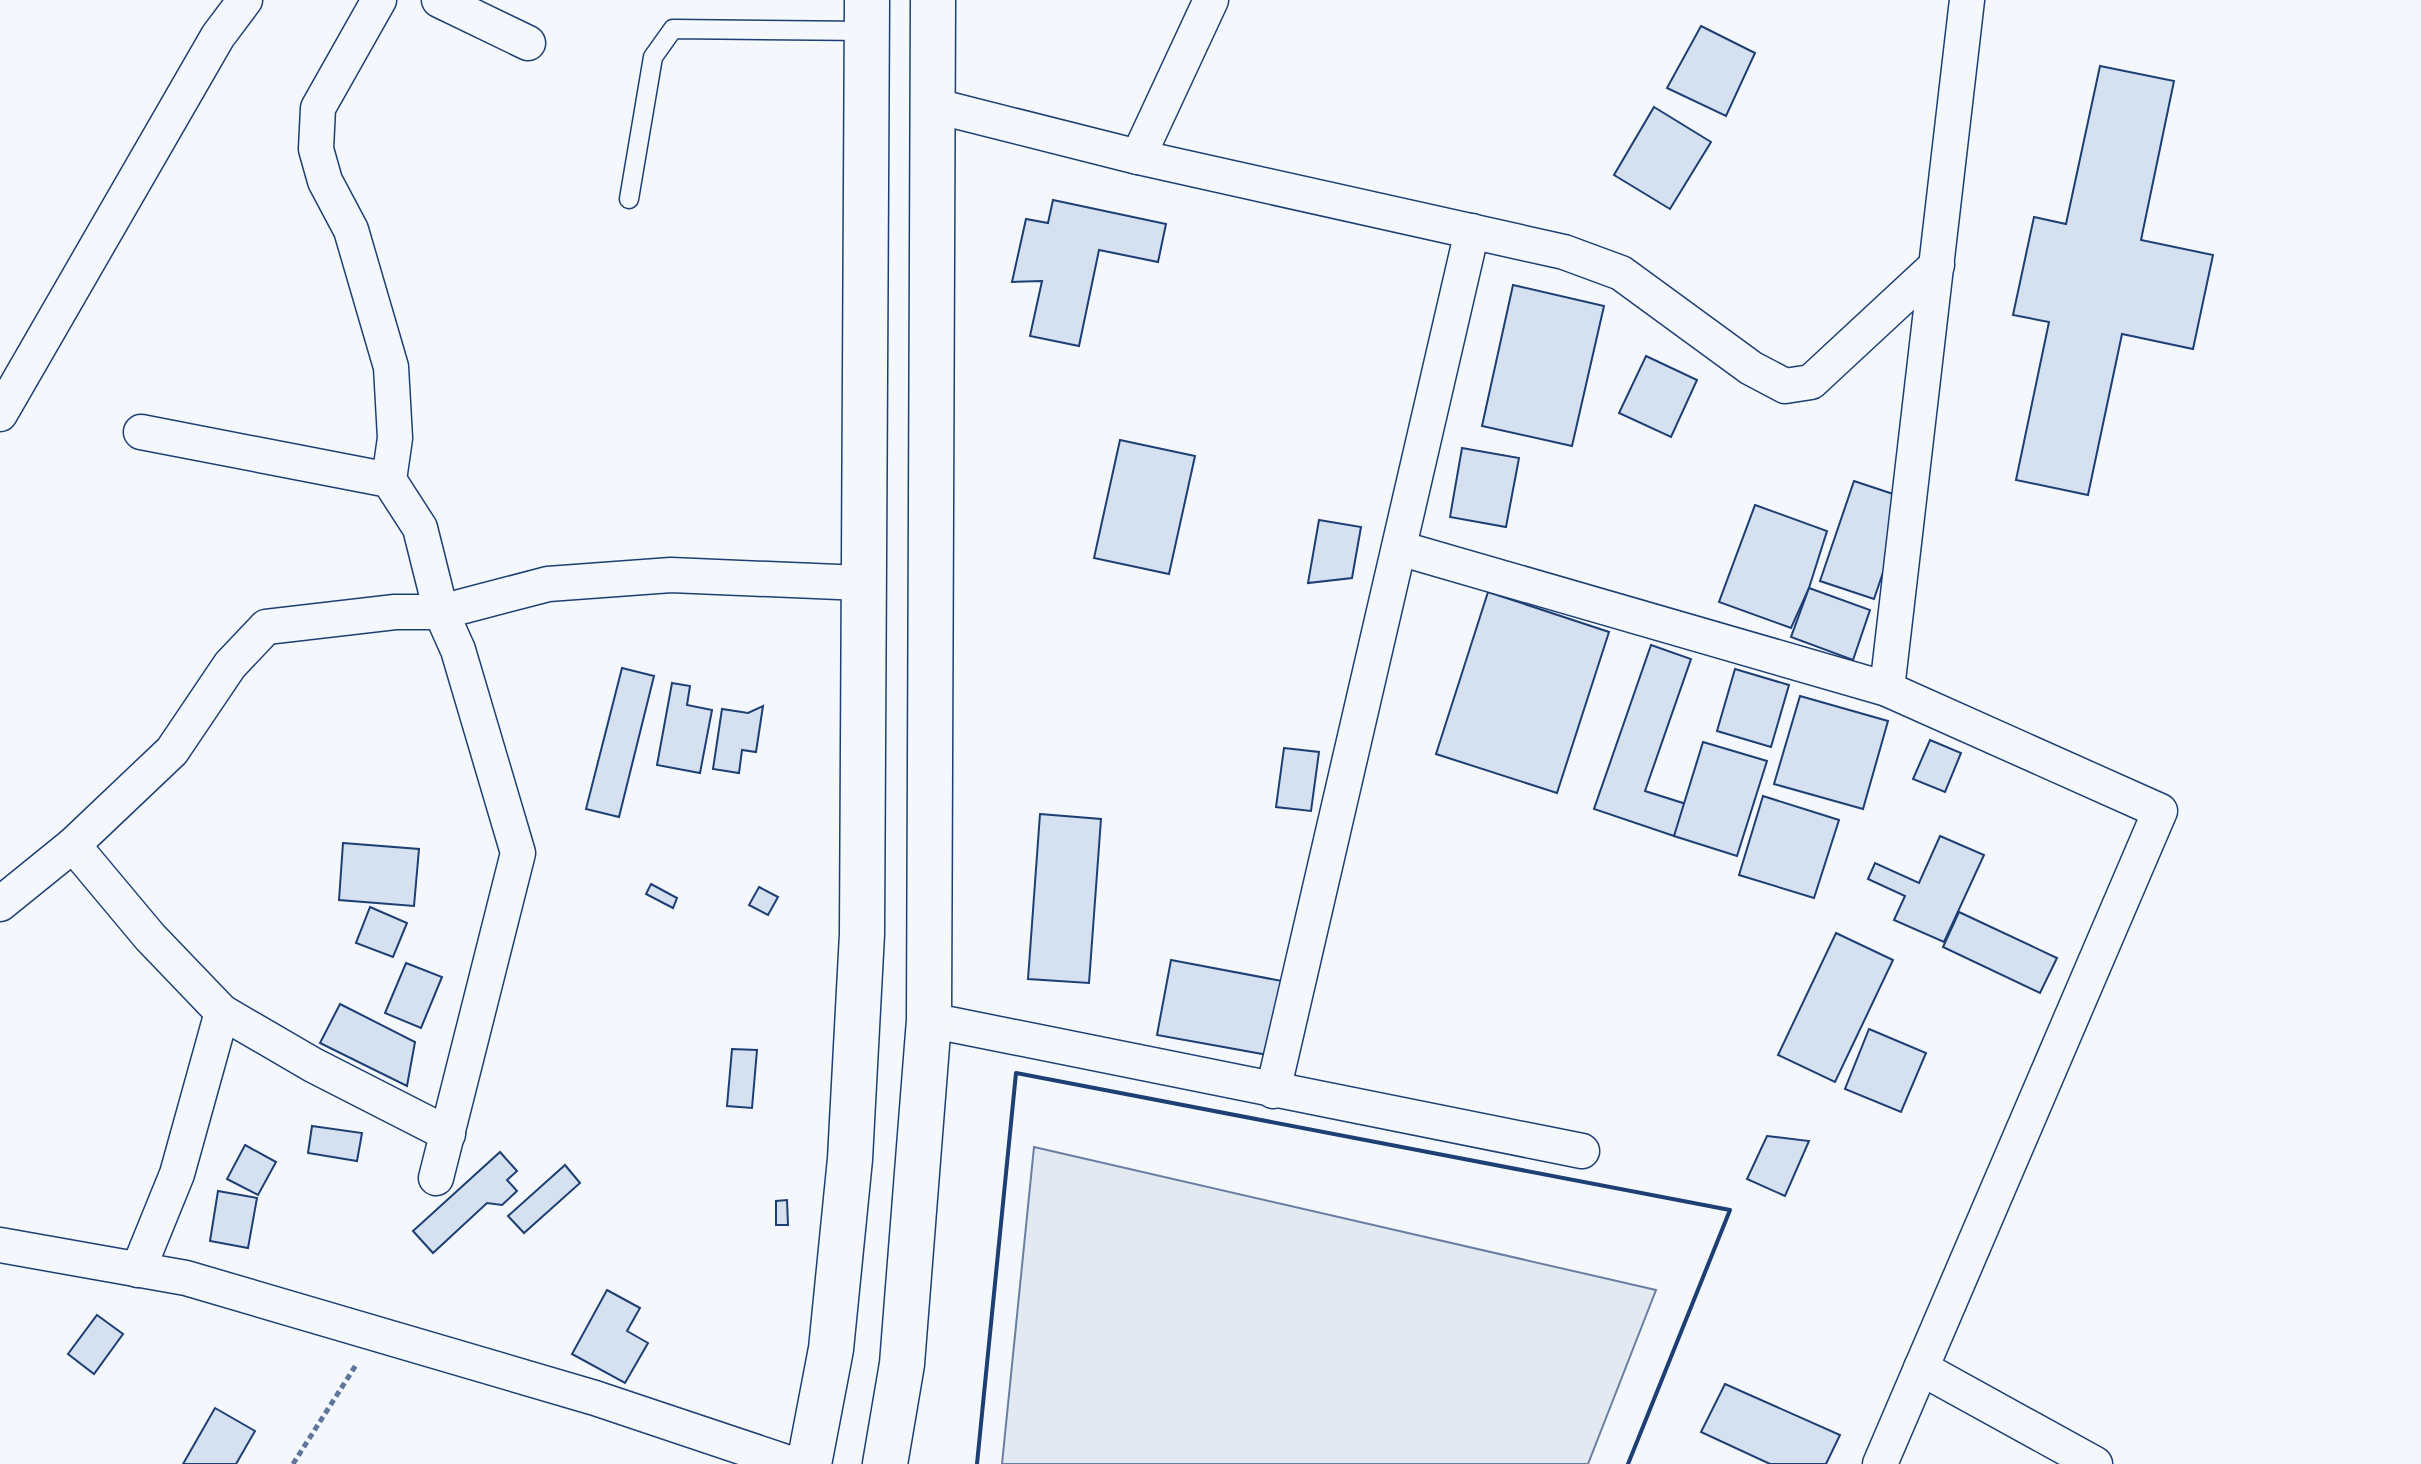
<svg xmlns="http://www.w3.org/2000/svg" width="2421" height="1464" viewBox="0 0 2421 1464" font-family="Montserrat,sans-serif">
<rect width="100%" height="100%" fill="#f4f7fb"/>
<polygon fill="#e3e9f0" stroke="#687fa3" stroke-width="2" points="1034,1147 1656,1290 1588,1464 1002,1464"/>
<g fill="#d5e0f0" stroke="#1d3f73" stroke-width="2">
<polygon points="1701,26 1755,53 1726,116 1667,88"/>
<polygon points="2100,66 2174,81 2141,240 2213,255 2193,349 2122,334 2088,495 2016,480 2049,322 2013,315 2034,217 2066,224"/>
<polygon points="1654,107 1711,142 1670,209 1614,175"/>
<polygon points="1053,200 1166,224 1158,262 1099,250 1079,346 1030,336 1042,281 1012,282 1026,219 1048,223"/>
<polygon points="1513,285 1604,306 1572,446 1482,426"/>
<polygon points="1646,356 1697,380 1671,437 1619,413"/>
<polygon points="1120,440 1195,456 1169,574 1094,558"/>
<polygon points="1462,448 1519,458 1506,527 1450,517"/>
<polygon points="1854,481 1908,499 1874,599 1820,581"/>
<polygon points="1755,505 1827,531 1809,588 1791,628 1719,602"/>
<polygon points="1319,520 1361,527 1352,578 1308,583"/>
<polygon points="1809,588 1870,610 1853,660 1791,637"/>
<polygon points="1488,592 1609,632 1557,793 1436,754"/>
<polygon points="1651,645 1691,659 1645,791 1686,804 1674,836 1594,809"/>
<polygon points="622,668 654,676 619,817 586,809"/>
<polygon points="1735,669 1789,685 1771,747 1717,731"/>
<polygon points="672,683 690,686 687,705 712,710 700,773 657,765"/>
<polygon points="1800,696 1888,721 1863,809 1774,784"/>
<polygon points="763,706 756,752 742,750 739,773 713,769 722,709 748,713"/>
<polygon points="1930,740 1961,753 1945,792 1913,779"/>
<polygon points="1703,742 1767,761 1737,856 1674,836"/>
<polygon points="1284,748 1319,752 1311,811 1276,807"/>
<polygon points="1763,796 1839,820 1814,898 1739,875"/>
<polygon points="1040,814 1101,819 1089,983 1028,979"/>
<polygon points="1940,836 1984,855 1944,942 1894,920 1905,896 1868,879 1875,863 1919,883"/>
<polygon points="343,843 419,849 414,906 339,900"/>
<polygon points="651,884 677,898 673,908 646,894"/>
<polygon points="759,887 778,897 768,915 749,905"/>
<polygon points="370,907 407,923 393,957 356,943"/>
<polygon points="1959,912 2057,958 2040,993 1943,947"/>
<polygon points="1836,933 1893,960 1835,1082 1778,1055"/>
<polygon points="1171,960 1282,981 1268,1055 1157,1035"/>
<polygon points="406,963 442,977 421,1028 385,1013"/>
<polygon points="340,1004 415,1042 407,1086 320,1043"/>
<polygon points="1869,1029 1926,1053 1901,1112 1845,1089"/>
<polygon points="732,1049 757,1050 752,1108 727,1106"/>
<polygon points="312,1126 362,1133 357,1161 308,1153"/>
<polygon points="1767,1136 1809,1141 1785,1196 1747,1179"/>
<polygon points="245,1145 276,1162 258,1195 227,1179"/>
<polygon points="500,1152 517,1171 507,1180 517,1191 502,1205 487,1203 433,1253 413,1231"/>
<polygon points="565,1165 580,1183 524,1233 508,1216"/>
<polygon points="218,1191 257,1198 248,1248 210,1241"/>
<polygon points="787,1200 788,1225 776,1225 776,1201"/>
<polygon points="607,1290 640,1308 627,1331 648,1343 625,1383 572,1354"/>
<polygon points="97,1315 123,1334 94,1374 68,1354"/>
<polygon points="1725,1384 1840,1435 1826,1464 1770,1464 1701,1432"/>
<polygon points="215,1408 255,1431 236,1464 183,1464"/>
</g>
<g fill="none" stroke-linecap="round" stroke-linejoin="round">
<defs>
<polyline id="service" points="629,199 653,57 673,29 867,31"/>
<g id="minor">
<polyline points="379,0 318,108 316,149 325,181 351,230 391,367 395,438 389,480"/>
<polyline points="439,0 528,43"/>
<polyline points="932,105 1138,157 1564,252 1621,273 1751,368 1785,386 1811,382 1937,265"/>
<polyline points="1138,157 1211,0"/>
<polyline points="0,414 218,36 245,0"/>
<polyline points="141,432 389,480 420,528 441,612 458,650 518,853 436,1178"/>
<polyline points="1399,548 1887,689 2160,811 1880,1464"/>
<polyline points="1887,689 1967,0"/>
<polyline points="73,845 150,937 222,1012 313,1065 448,1134"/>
<polyline points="0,904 73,845 172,751 230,665 266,627 395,612 441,612 548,584 671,575 862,583"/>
<polyline points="929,1020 1582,1151"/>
<polyline points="1273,1091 1472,231"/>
<polyline points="0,1245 186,1278 595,1398 792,1464"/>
<polyline points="138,1270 177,1174 222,1012"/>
<polyline points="1921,1368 2095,1464"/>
</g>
<g id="primary">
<polyline points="809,1464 831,1349 850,1159 862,934 867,0"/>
<polyline points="885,1464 902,1364 929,1020 933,0"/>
</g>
</defs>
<use href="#service" stroke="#1d3f73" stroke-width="21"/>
<use href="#minor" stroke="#1d3f73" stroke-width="37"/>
<use href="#primary" stroke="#1d3f73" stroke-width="47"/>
<polyline stroke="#5e769c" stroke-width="5" stroke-dasharray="6 4" stroke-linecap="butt" points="293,1464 356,1365"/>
<use href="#service" stroke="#f4f7fb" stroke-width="18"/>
<use href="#minor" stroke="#f4f7fb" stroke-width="34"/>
<use href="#primary" stroke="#f4f7fb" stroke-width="44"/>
<polyline stroke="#1d3f73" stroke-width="4" points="977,1464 1016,1073 1730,1210 1628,1464"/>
</g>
</svg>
